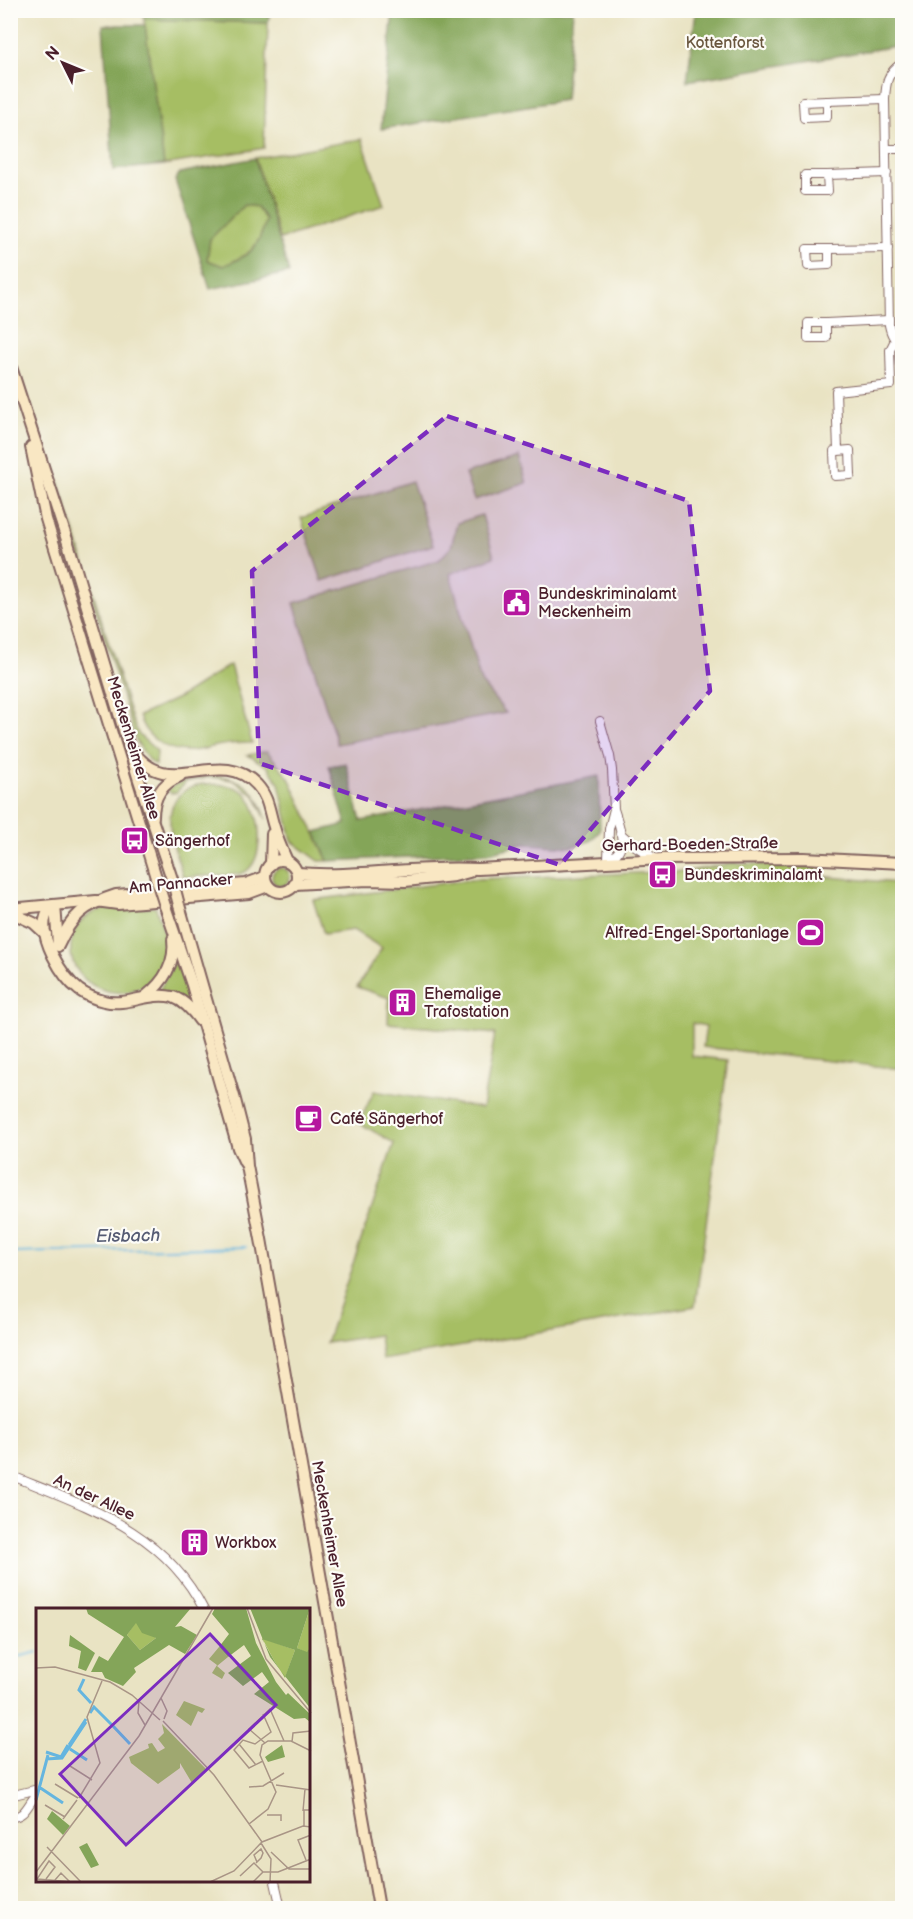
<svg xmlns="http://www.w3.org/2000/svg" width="913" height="1919" viewBox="0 0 913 1919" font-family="'Balsamiq Sans',sans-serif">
<rect width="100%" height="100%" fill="#fdfcf7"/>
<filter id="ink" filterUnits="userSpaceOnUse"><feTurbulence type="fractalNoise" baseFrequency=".0167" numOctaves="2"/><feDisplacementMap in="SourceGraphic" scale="12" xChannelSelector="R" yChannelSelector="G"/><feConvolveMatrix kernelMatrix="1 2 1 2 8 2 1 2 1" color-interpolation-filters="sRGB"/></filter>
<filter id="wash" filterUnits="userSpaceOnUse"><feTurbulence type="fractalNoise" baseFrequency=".008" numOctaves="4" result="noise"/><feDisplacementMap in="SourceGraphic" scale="24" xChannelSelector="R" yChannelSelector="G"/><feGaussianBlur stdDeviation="1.35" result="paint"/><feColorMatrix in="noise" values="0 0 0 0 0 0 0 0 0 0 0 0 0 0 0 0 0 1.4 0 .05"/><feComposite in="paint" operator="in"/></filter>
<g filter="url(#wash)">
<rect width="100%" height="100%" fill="#e9e3c3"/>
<g fill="#a6be63" stroke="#786e47" stroke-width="1.5">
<polygon points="144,19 268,23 264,148 164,165"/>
<polygon points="362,139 384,205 280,239 255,158"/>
<path d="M244,205L257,207L266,220C258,250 250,254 223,266L207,260L210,239Z"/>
<polygon points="519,457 527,483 474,500 465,474"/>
<polygon points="412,481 433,545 322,581 301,518"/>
<polygon points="59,482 132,719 139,735 157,751 156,765 149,761 136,741 58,486"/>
<polygon points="482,515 494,557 450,574 481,682 506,713 337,744 294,603 439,560 451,547 457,523"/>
<path d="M230,665L252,743C243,743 233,743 223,745C211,746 198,752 186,751C164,750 145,737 139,716L180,697Z"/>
<polygon points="267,751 289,778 328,861 319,861 292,841 279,783 268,767 248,755"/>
<path d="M209,775C239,775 259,790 266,819L255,796L233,780L210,777L186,782L176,793H171L167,790C180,780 194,778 209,775Z"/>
<path d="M202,784C216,785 235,783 246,794C261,810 267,862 243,873C236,876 193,876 183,877C176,851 157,811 184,791C188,788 196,786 202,784Z"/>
<polygon points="733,863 818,867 819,876 897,883 902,983 902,1069 703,1047 706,1026 692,1023 692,1056 728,1060 695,1306 382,1360 379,1335 326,1343 394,1143 359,1123 374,1091 482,1108 495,1034 388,1023 389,998 357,987 382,948 353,930 324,934 313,900 476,879 690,871"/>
<circle cx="281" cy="877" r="9"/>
<path d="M156,907C159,920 167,934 166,947C166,953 163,959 160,965C136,1019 54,985 74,933C77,922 90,912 101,910C118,906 138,908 156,907Z"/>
<polygon points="177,957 192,1004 159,991"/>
</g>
<g fill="#84a559" stroke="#676242" stroke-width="1.5" fill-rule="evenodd">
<polygon points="142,11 142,10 270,11 268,23 144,19"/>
<polygon points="393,11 573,11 565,100 381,129"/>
<polygon points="696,11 902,11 902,45 687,81"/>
<polygon points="103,25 145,25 164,165 113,170"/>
<path d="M255,158L289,273L210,289L175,180L180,173ZM244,205L257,207L266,220C258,250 250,255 223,266L207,260L210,239Z"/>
<polygon points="346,763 361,821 599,776 600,831 590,841 571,847 524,844 488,853 328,861 315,832 346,824 329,766"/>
</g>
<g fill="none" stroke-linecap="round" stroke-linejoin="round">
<g stroke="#65b5df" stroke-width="2">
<polyline points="12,1253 246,1247"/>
<polyline points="10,1659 38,1652"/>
</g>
</g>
</g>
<g filter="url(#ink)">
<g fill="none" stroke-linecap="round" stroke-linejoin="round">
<defs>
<g id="street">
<path d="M902,63C887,73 886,82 885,99L889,325C891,335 894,340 902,345"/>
<polygon points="827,101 827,117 804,118 803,102"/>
<polyline points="827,101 885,99"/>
<polyline points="887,149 902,149"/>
<polygon points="805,175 827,175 828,191 805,191"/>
<polyline points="827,175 887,173"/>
<polygon points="807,249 829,249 829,265 808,266"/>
<polyline points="829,249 888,248"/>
<rect x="808" y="323" width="18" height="15"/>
<polyline points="826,323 889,320"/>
<polyline points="838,451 850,450 851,475 835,476 834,451 838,451 836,391 891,385 890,350 895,340"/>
<path d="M600,721L610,756L612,770L614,809L609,829L608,860C630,849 620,828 614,809"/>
<polyline points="620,833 635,846 656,859"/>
<path d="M10,1475C87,1507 164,1530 204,1610"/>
<polyline points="10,1796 38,1789"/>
<path d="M10,1817C26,1818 28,1802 38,1793"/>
<polyline points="275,1882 281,1908"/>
</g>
<g id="secondary">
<polyline points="10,364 68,543 138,777 173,882"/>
<polyline points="31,447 46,519 158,884"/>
<path d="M132,749C167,803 219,744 257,785C269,798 269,812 274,827C277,839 282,850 287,861"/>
<path d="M153,817C153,798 162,783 180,776"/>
<circle cx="281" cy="876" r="16"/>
<polyline points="271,864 272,834"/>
<path d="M297,873C357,878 418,865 478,869L662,859L804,858L902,863"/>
<polyline points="295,884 368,880 405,881 454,876 469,872"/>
<path d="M55,905C52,908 48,911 46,916C38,937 62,977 79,990C86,995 95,999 104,1001C128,1007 149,991 173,997C185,1001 193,1011 200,1021"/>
<polyline points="55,905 58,944"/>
<polyline points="179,905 235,1100 245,1139 247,1166 261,1239 379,1908"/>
<polyline points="165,906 192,985 238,1148 245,1163"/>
<polyline points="10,909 96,901 118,904 249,893 268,886"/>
<polyline points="10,912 34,923 46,934"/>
<path d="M58,946C72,915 84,905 116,895L246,884L265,877"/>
<path d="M145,997C163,983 176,963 173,939"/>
</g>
</defs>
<use href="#street" stroke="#826460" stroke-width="10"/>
<use href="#secondary" stroke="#826460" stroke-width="14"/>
<use href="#street" stroke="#fff" stroke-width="8"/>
<use href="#secondary" stroke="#f9e7c3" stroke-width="10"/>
<defs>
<g id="secondary-bridge">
<polyline points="173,882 179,905"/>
<polyline points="158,884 165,906"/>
</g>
</defs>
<use href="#secondary-bridge" stroke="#826460" stroke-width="14" stroke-linecap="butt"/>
<use href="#secondary-bridge" stroke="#f9e7c3" stroke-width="10"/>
</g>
</g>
<path fill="#7b2cbf" fill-opacity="0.2" stroke="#7b2cbf" stroke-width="4.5" stroke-dasharray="12 8" stroke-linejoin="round" d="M447,416L689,501L710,691L560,865L259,763L252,571Z"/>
<defs>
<symbol id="civic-square" viewBox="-11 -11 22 22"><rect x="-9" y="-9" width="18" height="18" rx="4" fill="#b5179e" stroke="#fdfcf7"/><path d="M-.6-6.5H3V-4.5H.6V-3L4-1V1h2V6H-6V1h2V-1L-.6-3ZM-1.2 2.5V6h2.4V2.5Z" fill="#fff"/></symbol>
<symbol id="bus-square" viewBox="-11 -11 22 22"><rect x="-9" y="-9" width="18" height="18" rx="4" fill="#b5179e" stroke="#fdfcf7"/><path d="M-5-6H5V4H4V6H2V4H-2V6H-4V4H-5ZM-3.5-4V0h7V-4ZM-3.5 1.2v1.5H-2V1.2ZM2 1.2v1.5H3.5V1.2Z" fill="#fff"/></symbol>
<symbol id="stadium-square" viewBox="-11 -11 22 22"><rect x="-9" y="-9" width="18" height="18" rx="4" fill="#b5179e" stroke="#fdfcf7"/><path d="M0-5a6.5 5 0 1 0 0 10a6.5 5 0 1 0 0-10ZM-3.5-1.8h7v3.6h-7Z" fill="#fff"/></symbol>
<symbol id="building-square" viewBox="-11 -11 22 22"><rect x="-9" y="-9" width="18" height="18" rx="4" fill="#b5179e" stroke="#fdfcf7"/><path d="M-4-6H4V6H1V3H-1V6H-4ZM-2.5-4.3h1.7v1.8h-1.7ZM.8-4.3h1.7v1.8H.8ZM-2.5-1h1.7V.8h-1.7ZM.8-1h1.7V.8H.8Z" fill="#fff"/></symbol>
<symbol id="cafe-square" viewBox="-11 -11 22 22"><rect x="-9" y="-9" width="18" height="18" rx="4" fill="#b5179e" stroke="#fdfcf7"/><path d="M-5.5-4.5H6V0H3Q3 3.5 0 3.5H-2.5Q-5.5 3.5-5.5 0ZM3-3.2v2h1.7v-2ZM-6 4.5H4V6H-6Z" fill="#fff"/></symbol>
</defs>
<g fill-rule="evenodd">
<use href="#civic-square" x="500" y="586" width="33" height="33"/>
<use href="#bus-square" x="118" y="824" width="33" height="33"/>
<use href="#bus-square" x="646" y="858" width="33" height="33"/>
<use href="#stadium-square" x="794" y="916" width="33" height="33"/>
<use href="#building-square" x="386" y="986" width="33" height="33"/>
<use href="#cafe-square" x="292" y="1102" width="33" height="33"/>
<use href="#building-square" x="178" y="1526" width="33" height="33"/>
</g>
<g text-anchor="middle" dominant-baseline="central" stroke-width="4.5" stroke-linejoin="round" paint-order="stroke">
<g font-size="16" fill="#6a573f" stroke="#fdfcf7">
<text x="725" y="43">Kottenforst</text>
</g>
<g font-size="16" fill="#4a1f2b" stroke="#fdfcf7" text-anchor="start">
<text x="538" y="594">Bundeskriminalamt<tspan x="538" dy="18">Meckenheim</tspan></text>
<text x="155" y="841">Sängerhof</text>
<text x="684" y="875">Bundeskriminalamt</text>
<text x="789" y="933" text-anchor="end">Alfred-Engel-Sportanlage</text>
<text x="424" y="994">Ehemalige<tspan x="424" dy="18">Trafostation</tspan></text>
<text x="330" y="1119">Café Sängerhof</text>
<text x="215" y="1543">Workbox</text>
</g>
<g font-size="16" fill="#4a1f2b" stroke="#fdfcf7">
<text transform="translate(133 748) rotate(73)">Meckenheimer Allee</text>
<text transform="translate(690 845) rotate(-1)">Gerhard-Boeden-Straße</text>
<text transform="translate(181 884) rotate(-5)">Am Pannacker</text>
<text transform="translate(94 1498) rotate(25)">An der Allee</text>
<text transform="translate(329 1534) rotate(80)">Meckenheimer Allee</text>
</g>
<g font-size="18" font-style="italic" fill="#555b73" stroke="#fdfcf7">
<text transform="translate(128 1236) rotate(-1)">Eisbach</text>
</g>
</g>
<g transform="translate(36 1608)">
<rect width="274" height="274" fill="#e9e3c3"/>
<path d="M274,0V39L271,45L261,40ZM100,14L120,30L104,42L91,27ZM226,30L259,42L249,70L239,54ZM183,39L192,49L181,58L189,65L186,71L176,65L181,57L173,51ZM148,93L169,101L166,105L162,103L155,118L140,107ZM126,116L170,161L156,175L144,155V160L122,176L95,155L93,149L113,140L112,136L116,135L122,144L129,140L122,131L128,125Z" fill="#a6be63"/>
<path d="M50,0H155L139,19L145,18L161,27L149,46L133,37L98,60L100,64L87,78L69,70L66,64H55L63,48L72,53L88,29L52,6ZM100,15L106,25L120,30L104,42L91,27ZM179,0H210L220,35L240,74L250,87L252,85L274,106V114L269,110L258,111L218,86L233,74L226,64L207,78L192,65L215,48L208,37L192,49L183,39L193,26L176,6ZM214,0H274L261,40L271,44L274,39V100L234,49ZM226,31L259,42L249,69L239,54ZM34,27L59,45L50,63L42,60L45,43L33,38ZM246,137L249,149L232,154L229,149ZM16,203L34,218L27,227L11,211ZM51,235L63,257L55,260L43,239Z" fill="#84a559" fill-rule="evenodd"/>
<path fill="none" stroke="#65b5df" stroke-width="3" d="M48,71L43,82L55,95M54,105L58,99L76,117M77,118L94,136M33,137L50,111M34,141L51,152M10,144L25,149L32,137M10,151L26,150L50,114M3,179L27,195M0,192L12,147"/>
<path fill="none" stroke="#a99586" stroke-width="1.5" d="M211,0L230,51L275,105M0,60L19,59L74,74L96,87L124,112M125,90L131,103L128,111M103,93L102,105L109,117M127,113L178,167L226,234M256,134L257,125L275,123M229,135L213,121L234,101L248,133M203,136L220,157M227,153L213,160L198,142L207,132L219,136L235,124L227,106M34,158L56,172M19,176L42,190M240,177L275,182M213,179L227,178L248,165M43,190L64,155L51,109L66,73M9,197L29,209M267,203L269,181M231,207H245V213M27,211L41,192M213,216L232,201L240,184L224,147L226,137L232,133H255L275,143M268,218V202H275M225,235L235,251L234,274M11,239L45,274M235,244L253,261H275M270,252L262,232L275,227M220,255L225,250L227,245L225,241L218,247L221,254M0,264L103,128L177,0M204,268L218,255L227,264M10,271L19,259L13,253L1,271L38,274M19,272L25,265L34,274M174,274L198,263L226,234L267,218L275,219M217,274L227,264H242L275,251"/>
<path fill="#7b2cbf" fill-opacity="0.15" stroke="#7b2cbf" stroke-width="3" d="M174,26L240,97L90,237L24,166Z"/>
<rect width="274" height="274" fill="none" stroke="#4a1f2b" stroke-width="3"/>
</g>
<rect width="913" height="1919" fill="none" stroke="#fdfcf7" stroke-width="36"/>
<g transform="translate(63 63) rotate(313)" stroke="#fdfcf7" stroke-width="4.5" paint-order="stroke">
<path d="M0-4.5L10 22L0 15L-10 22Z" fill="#4a1f2b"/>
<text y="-9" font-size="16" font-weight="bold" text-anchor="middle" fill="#4a1f2b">N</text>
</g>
</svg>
